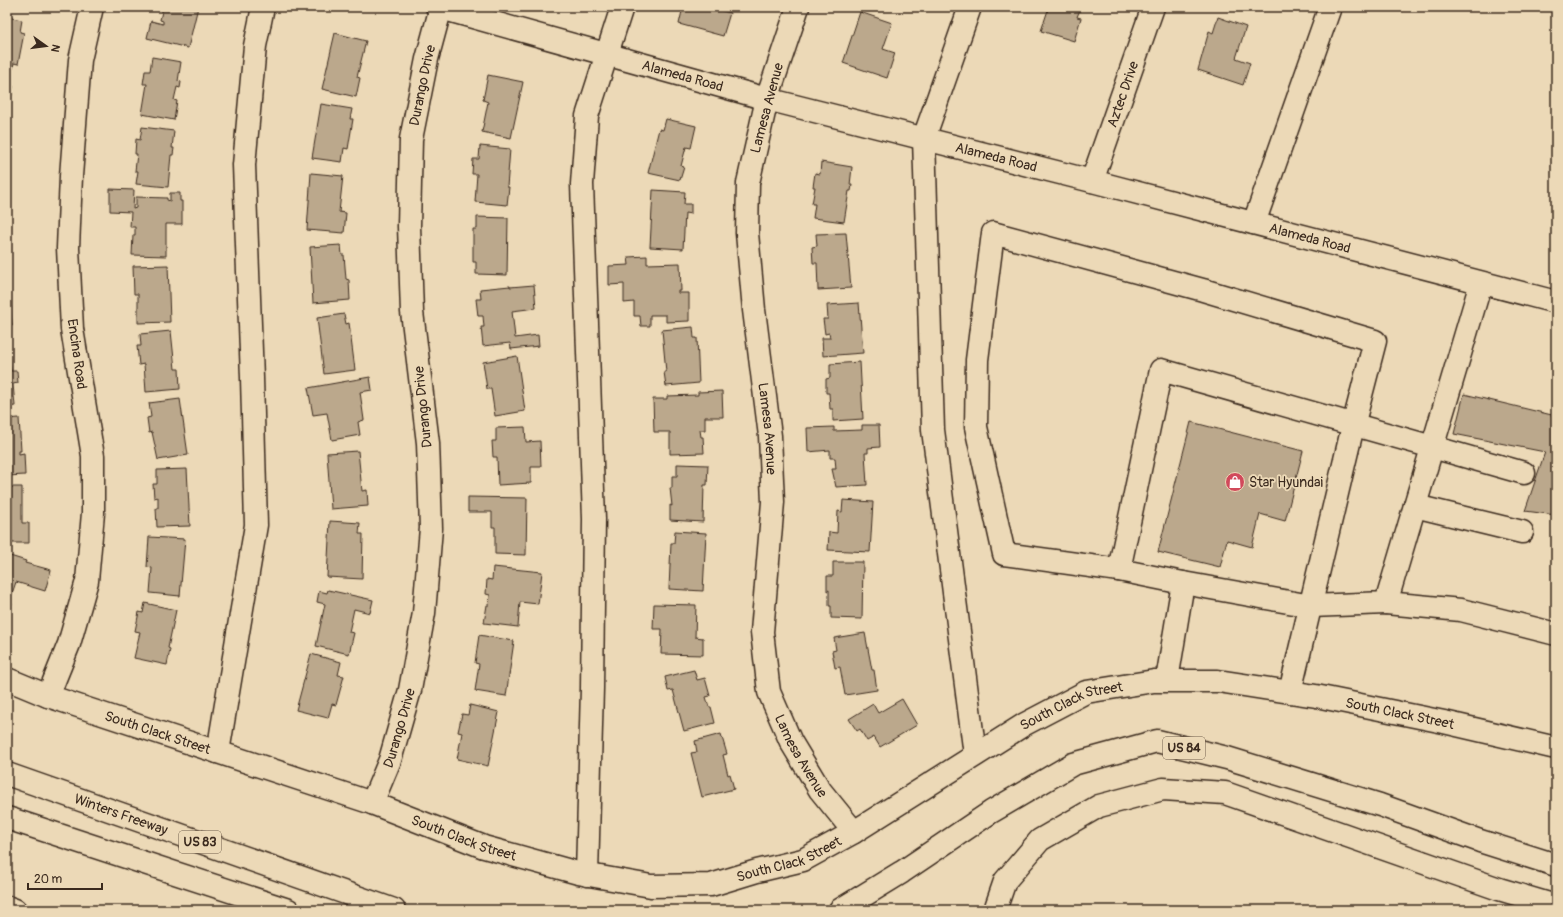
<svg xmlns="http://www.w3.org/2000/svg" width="1563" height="917" viewBox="0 0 1563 917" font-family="Pangolin,sans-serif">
<rect width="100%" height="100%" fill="#ecd9b7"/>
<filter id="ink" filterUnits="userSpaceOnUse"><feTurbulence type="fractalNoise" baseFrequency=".025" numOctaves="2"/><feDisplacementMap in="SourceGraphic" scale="8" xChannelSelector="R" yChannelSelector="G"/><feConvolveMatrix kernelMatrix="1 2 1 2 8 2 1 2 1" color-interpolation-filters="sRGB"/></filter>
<g filter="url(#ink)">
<g fill="#bba88c" stroke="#3b2a1e">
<polygon points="163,7 198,7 188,48 147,38 151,21 163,24 163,21 160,20"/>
<polygon points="683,7 719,7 719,10 730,13 723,36 679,24"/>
<polygon points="1049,7 1081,7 1077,17 1081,18 1074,41 1041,31"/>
<polygon points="860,12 892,23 883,49 895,53 887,78 843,63"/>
<polygon points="7,17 22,20 20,32 24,33 18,64 14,63 11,76 7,75"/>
<polygon points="1218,17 1246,27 1236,58 1250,63 1243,85 1198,70 1209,31 1213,33"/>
<polygon points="335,33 366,41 357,77 360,78 356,97 322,89"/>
<polygon points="152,57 181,62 178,81 181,82 180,88 177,87 174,100 177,101 174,120 142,114 147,84 143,84 145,71 150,71"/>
<polygon points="488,75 523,82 511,138 482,132 488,102 483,100"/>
<polygon points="7,86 13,86 10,107 7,106"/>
<polygon points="321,104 352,109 350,119 353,119 348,149 344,148 342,162 312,158"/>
<polygon points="666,119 696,126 691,148 686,147 681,166 684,167 680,180 648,173 659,129 663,130"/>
<polygon points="142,127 174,131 172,148 174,148 173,155 171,155 168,187 136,184 138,171 135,171 137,154 135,154 136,139 140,140"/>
<polygon points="480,146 510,149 507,187 509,187 507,205 475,202 477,174 472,174 473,159 479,159"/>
<polygon points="821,162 852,167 850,185 852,185 851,191 849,191 844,222 813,218 815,204 812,204 815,187 813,187 815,173 820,174"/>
<polygon points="311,173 343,176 339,212 346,213 344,233 307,230"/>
<polygon points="7,188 10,188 9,208 7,208"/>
<polygon points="110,189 134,190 133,209 136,208 136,197 167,198 167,200 170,201 170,193 180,193 180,201 182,201 182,224 166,224 166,256 132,255 133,235 135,235 135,227 130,227 131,212 110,211"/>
<polygon points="653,190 685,192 684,204 691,204 691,214 685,213 683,249 650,247"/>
<polygon points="477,217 508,218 507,275 476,274 476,262 473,262 473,229 477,229"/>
<polygon points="846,233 851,288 818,290 817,263 813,263 812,247 817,246 816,234"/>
<polygon points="341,245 342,255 344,255 346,279 349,280 350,300 313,303 310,247"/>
<polygon points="647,256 647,264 680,263 681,291 678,291 678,293 689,293 689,321 666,322 666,315 650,315 650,326 641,326 640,316 634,316 634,302 624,303 624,284 609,285 609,266 629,265 628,257"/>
<polygon points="168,265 170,322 138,323 138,294 134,294 133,266"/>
<polygon points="534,285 536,308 512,311 515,338 538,335 539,346 511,349 510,343 483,346 481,327 484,327 483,316 478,316 476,299 481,299 480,289 510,286 510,287"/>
<polygon points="7,295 10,295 12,325 7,325"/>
<polygon points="859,303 863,353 823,356 822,338 830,338 829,333 825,334 823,319 828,319 827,305"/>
<polygon points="344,314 346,324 349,323 355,370 324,374 317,318"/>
<polygon points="693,327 694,338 697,338 699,383 666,386 664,372 666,372 662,330"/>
<polygon points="171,331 175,369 179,369 180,389 146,392 144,364 139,365 137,346 141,346 140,334"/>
<polygon points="7,350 9,350 11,371 17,371 18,383 13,384 15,406 7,407"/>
<polygon points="517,356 525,411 495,416 491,389 487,389 483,362"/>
<polygon points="860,362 863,419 833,421 833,409 830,409 829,393 826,393 826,379 830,378 830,364"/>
<polygon points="370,377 372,390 360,392 364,420 358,422 360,435 332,440 327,413 313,415 308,388"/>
<polygon points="722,391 723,417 705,417 705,430 700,430 701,437 703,437 704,453 670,454 670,432 654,432 653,399 667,399 667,396 698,395 698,392"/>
<polygon points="1464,394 1556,416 1556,515 1525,511 1545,452 1454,434"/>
<polygon points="180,399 188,455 158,460 152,432 149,433 147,418 151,417 149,403"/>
<polygon points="19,418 21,451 19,451 19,454 24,453 25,475 7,476 7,419"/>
<polygon points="1191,422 1303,451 1285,521 1260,514 1252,547 1227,540 1220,567 1158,552"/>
<polygon points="862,425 879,425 880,447 868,448 868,453 865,453 867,485 836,487 832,469 836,469 835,458 830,458 830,450 808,452 807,428 834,427 834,431 862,430"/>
<polygon points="525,427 526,442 540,441 541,467 531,467 531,483 498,485 497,457 493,457 492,441 496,441 496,428"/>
<polygon points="358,451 362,491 367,490 368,506 331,509 327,453"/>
<polygon points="677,464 708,465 707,485 704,485 703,522 670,520 670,505 672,506 670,488 672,488 672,476 677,476"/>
<polygon points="187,469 190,526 157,527 156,508 158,508 158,497 154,498 153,484 157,484 157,470"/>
<polygon points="7,487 22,487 22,523 29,523 29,543 7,543"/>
<polygon points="468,497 527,498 526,555 495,554 495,527 492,527 492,512 468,512"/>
<polygon points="843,500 873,502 870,552 828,550 829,532 837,533 838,511 842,512"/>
<polygon points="330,521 360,523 359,534 363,534 362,579 327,577"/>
<polygon points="675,531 706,533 703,591 669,589 671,543 674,543"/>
<polygon points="149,537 185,539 180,596 150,593 152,568 147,567"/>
<polygon points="7,555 26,561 25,563 51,570 45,591 16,582 9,602 12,603 7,617"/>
<polygon points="833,562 863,562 862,619 831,618 831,606 829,606 829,590 827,591 827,576 833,576"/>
<polygon points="493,567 542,572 538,604 520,602 518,627 484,623 487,605 489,605 490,595 486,594 487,579 492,580"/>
<polygon points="328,590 373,600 370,613 354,609 349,632 354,633 349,654 316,646 325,604 317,602 319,591 327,593"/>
<polygon points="145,603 176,610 168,648 170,649 167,665 134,658 140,632 135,631 139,612 143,613"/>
<polygon points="654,604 696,605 695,637 703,638 703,655 661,654 662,629 653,629"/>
<polygon points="865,633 872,670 874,670 877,690 845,695 840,667 835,668 832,651 836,650 834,638"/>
<polygon points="479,635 514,641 506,696 475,691 479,664 475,663"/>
<polygon points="311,654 341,662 338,675 344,676 336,705 332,704 328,718 296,710"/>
<polygon points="694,670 697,680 705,678 710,696 706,697 709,707 711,707 715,723 684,731 673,690 668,691 665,677"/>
<polygon points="902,699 917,725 880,747 874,737 867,741 860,729 857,731 849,719 873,704 878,713"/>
<polygon points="470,705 499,712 488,766 457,759 462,733 458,732 462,714 468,715"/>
<polygon points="721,734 727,754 723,755 728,775 730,774 734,789 702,797 691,753 697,752 695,741"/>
</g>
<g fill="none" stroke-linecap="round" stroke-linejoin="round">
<defs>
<g id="minor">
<path id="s1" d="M437,7L767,99L1092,181L1556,302"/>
<path id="s2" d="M798,7L767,99L748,183L747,233L754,310L770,436L773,502L762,632L769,692L791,742L820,790L854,832"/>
<polyline points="970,7 924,138 933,430 975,755"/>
<path id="s3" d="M1092,181L1153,7"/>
<polyline points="1254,223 1330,7"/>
<polyline points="1415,506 1522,532"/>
<polyline points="1119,570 1004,554 976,427 977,360 993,233 1203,290 1375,341 1353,426 1290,692"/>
<polyline points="1183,583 1119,570 1161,370 1524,473"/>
<polyline points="1386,603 1461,610 1556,634"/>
<polyline points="1167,680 1183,583 1311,606 1386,603 1481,283"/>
<polyline points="48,696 69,644 87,581 93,513 93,456 72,329 68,248 71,176 80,60 92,7"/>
<polyline points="218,752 256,525 252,378 244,165 255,46 263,7"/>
<path id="s4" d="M372,803L390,760L410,690L424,613L431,528L428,443L412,312L409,226L411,139L427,59L441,7"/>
<polyline points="587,875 592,688 594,519 582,184 587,116 622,7"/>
</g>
<g id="major">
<path id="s5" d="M7,679L48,696L372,803L484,847L578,873L651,886L711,885L757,871L803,860L854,832L1025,724L1086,692L1154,681H1218L1316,696L1444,722L1556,748"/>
<polyline points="7,907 15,910"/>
</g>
<g id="highway">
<path id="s6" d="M7,774L394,910"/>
<polyline points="7,818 288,910"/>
<polyline points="840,910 902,872 991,812 1073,764 1157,741 1227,758 1380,805 1480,841 1556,865"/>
<polyline points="995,910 1005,881 1040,840 1099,806 1163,789 1225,793 1499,889 1556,906"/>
</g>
</defs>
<use href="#minor" stroke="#3b2a1e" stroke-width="25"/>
<use href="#major" stroke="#3b2a1e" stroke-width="25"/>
<use href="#highway" stroke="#3b2a1e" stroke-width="25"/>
<use href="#minor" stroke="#ecd9b7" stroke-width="22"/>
<use href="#major" stroke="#ecd9b7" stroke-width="22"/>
<use href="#highway" stroke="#ecd9b7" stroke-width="22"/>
</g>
</g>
<defs>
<symbol id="shop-disc" viewBox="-11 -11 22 22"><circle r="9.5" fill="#d1495b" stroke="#ecd9b7"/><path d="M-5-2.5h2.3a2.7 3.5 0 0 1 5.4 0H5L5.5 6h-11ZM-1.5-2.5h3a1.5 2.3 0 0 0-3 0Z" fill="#fff"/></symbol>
</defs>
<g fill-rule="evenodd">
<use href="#shop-disc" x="1224" y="471" width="22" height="22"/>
</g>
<g text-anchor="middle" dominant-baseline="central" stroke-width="3.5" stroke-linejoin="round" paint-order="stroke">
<g fill="#ecd9b7" stroke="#705e4c" stroke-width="1">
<rect x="1163" y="737" width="42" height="22" rx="3"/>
<rect x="179" y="831" width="42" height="22" rx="3"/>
</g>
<g font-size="13" font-weight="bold" fill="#3b2a1e">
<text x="1184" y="748">US 84</text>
<text x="200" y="842">US 83</text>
</g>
<g font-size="14" fill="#3b2a1e" stroke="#ecd9b7">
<text stroke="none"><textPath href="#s1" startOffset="255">Alameda Road</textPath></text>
<text stroke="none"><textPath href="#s4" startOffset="728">Durango Drive</textPath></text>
<text stroke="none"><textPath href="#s3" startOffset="92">Aztec Drive</textPath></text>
<text transform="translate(767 108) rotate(-75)">Lamesa Avenue</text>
<text stroke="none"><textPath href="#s1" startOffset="579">Alameda Road</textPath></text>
<text stroke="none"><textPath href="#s1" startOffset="903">Alameda Road</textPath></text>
<text transform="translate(77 354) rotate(82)">Encina Road</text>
<text transform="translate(423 407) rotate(-96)">Durango Drive</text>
<text stroke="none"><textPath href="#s2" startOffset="430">Lamesa Avenue</textPath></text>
<text stroke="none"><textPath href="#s5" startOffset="1144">South Clack Street</textPath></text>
<text stroke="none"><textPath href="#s5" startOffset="1480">South Clack Street</textPath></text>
<text stroke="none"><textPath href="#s4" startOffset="80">Durango Drive</textPath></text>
<text stroke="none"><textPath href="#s5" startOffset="160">South Clack Street</textPath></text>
<text stroke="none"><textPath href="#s2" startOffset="766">Lamesa Avenue</textPath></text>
<text stroke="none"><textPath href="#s6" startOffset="121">Winters Freeway</textPath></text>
<text stroke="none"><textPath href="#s5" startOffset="484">South Clack Street</textPath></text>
<text stroke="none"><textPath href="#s5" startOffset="820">South Clack Street</textPath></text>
</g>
<g font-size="14" fill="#3b2a1e" stroke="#ecd9b7" text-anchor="start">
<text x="1249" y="482">Star Hyundai</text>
</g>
</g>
<rect width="1563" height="917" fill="none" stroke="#ecd9b7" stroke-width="24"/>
<rect x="12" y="12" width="1539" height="893" fill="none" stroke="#3b2a1e" stroke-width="1.5" filter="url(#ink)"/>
<g transform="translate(46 46) rotate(104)" stroke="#ecd9b7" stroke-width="3" paint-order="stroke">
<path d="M0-3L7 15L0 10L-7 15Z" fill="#3b2a1e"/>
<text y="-6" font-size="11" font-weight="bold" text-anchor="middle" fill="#3b2a1e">N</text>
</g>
<path d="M28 883v6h74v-6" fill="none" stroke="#3b2a1e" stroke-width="2"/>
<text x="34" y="883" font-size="12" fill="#3b2a1e" stroke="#ecd9b7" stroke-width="3" paint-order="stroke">20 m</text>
</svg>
